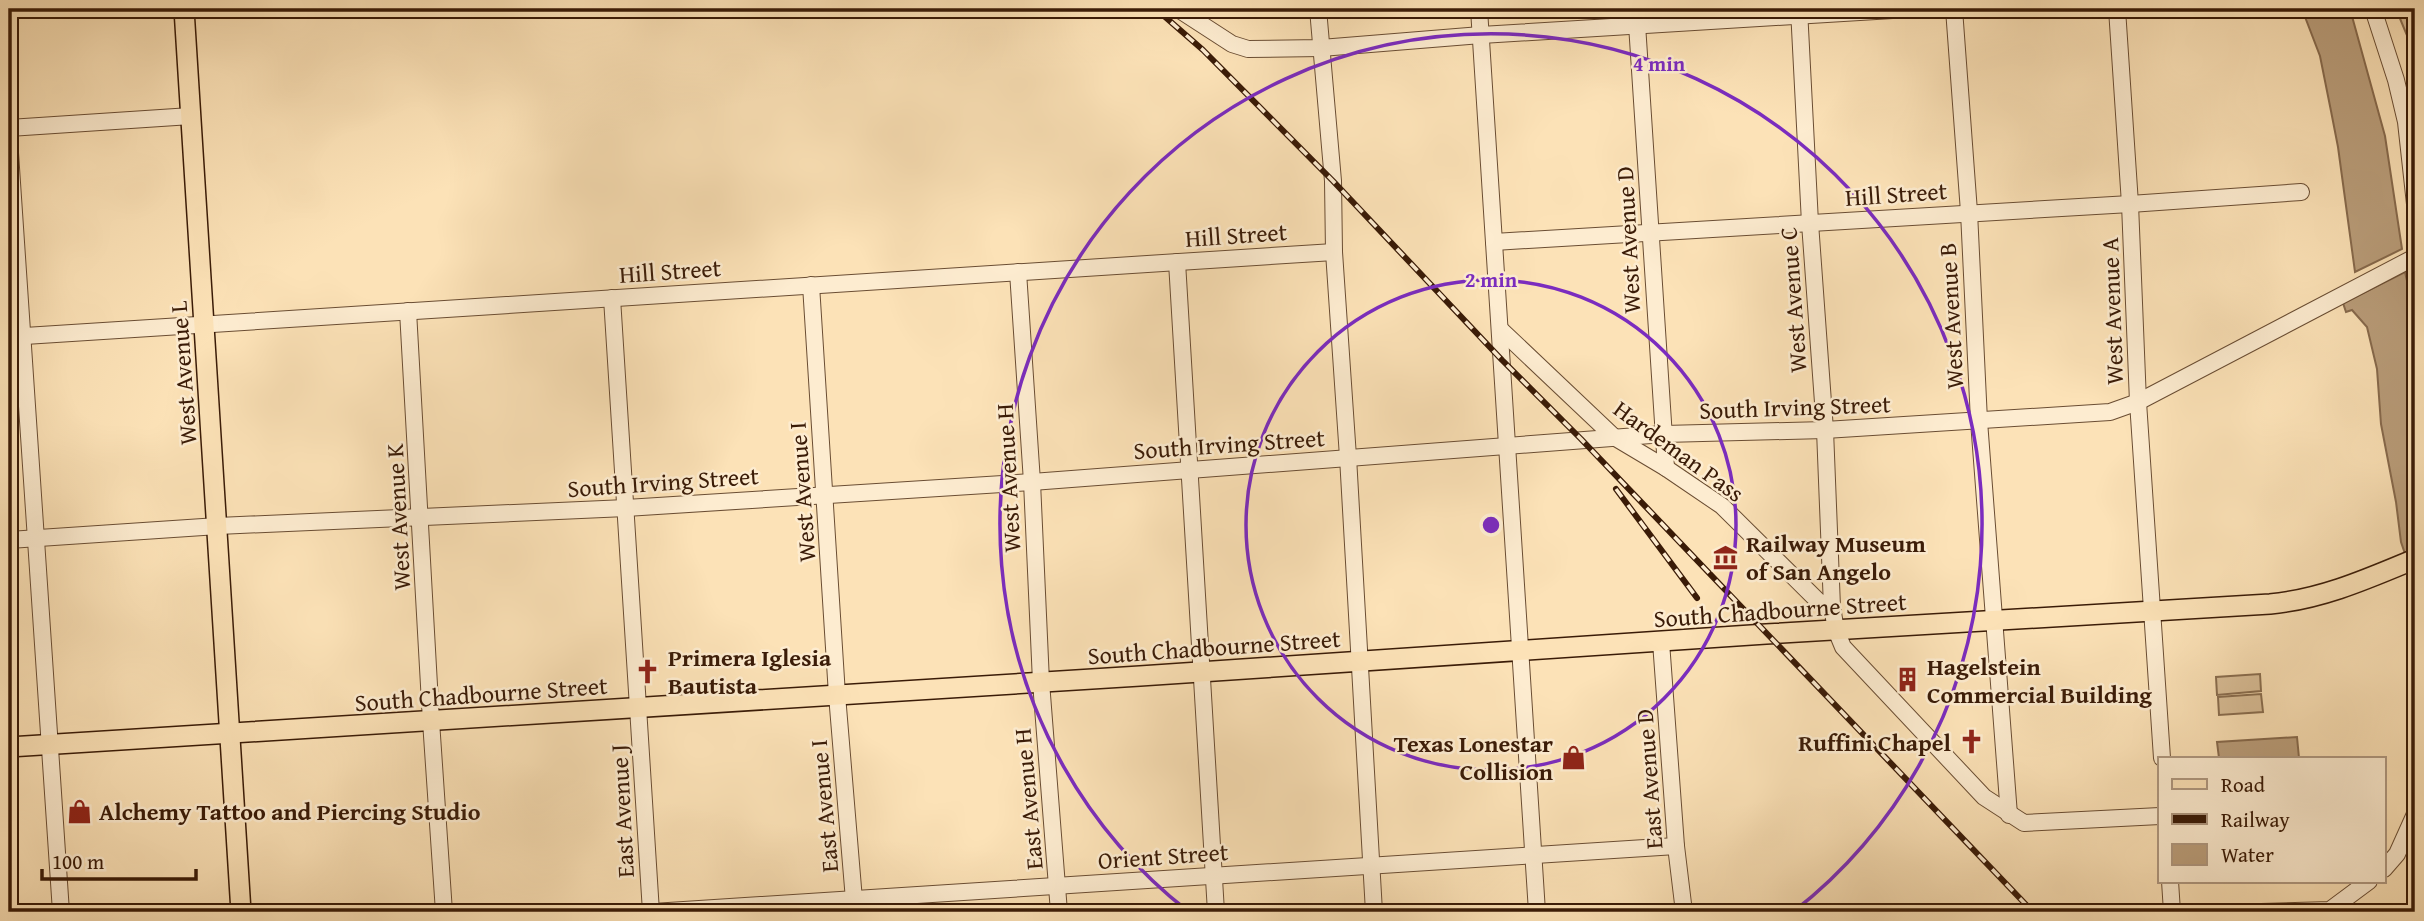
<svg xmlns="http://www.w3.org/2000/svg" width="2424" height="921" viewBox="0 0 2424 921" font-family="'Gentium Book Plus',serif">
<rect width="100%" height="100%" fill="#fce2b7"/>
<filter id="stains"><feTurbulence type="fractalNoise" baseFrequency=".00286" numOctaves="4"/><feColorMatrix values="0 0 0 0 .2 0 0 0 0 .09 0 0 0 0 .02 0 0 0 .5 -.17"/></filter>
<radialGradient id="worn" r=".72"><stop offset=".6" stop-color="#630" stop-opacity="0"/><stop offset="1" stop-color="#630" stop-opacity=".3"/></radialGradient>
<g fill="#dbc099" stroke="#8a6e50" stroke-width="2">
<polygon points="2396,9 2415,9 2415,49 2413,50"/>
<polygon points="2260,674 2261,691 2217,695 2216,677"/>
<polygon points="2261,694 2263,712 2219,715 2218,697"/>
</g>
<g fill="#ba9e7b" stroke="#876a4d" stroke-width="2">
<polygon points="2302,9 2350,9 2385,136 2402,249 2355,272 2338,147 2331,111 2320,56"/>
<polygon points="2405,272 2415,316 2415,583 2401,542 2396,502 2381,424 2377,369 2367,327 2352,310 2346,312 2343,303"/>
<polygon points="2297,737 2299,758 2219,758 2217,742"/>
</g>
<g fill="none" stroke-linecap="round" stroke-linejoin="round">
<defs>
<g id="minor">
<polyline points="1178,9 1232,44 1248,49 1321,48 1481,35 1909,9"/>
<polyline points="1318,9 1333,181 1334,252 1348,457 1374,912"/>
<polyline points="1479,9 1537,912"/>
<polyline points="1636,9 1666,468"/>
<polyline points="1799,9 1810,223 1825,430 1832,607 1836,630 1843,647 1984,797 2024,823 2160,816"/>
<polyline points="1954,9 1969,212 1979,421 2009,815"/>
<polyline points="2117,9 2130,204 2138,402 2162,758"/>
<polyline points="2373,9 2396,80 2406,122 2415,204"/>
<polyline points="9,128 191,116"/>
<polyline points="9,138 61,912"/>
<polyline points="1494,242 2130,204 2301,192"/>
<polyline points="1177,262 1216,912"/>
<polyline points="1018,272 1032,482 1041,682 1059,912"/>
<polyline points="811,285 837,695 855,912"/>
<polyline points="612,298 651,912"/>
<polyline points="408,311 431,721 444,912"/>
<polyline points="1500,329 1614,437 1666,468 1722,506 1818,601 1832,607"/>
<polyline points="9,337 1334,252"/>
<polyline points="9,540 218,526 626,508 1032,482 1664,434 1825,430 2110,412 2138,402 2415,257"/>
<polyline points="1661,642 1676,846 1684,912"/>
<polyline points="2384,869 2397,854 2415,814"/>
<polyline points="2170,881 2172,912"/>
<polyline points="653,912 1676,846"/>
<polyline points="2261,912 2330,910 2369,881"/>
</g>
<g id="major">
<polyline points="184,9 241,912"/>
<path d="M9,747L1140,676L1766,634L2270,604C2322,599 2367,579 2415,559"/>
</g>
</defs>
<use href="#minor" stroke="#6a4d33" stroke-width="18"/>
<use href="#major" stroke="#3a1b07" stroke-width="22"/>
<use href="#minor" stroke="#fdecd0" stroke-width="16"/>
<use href="#major" stroke="#fce2b7" stroke-width="19"/>
<defs>
<g id="rail">
<polyline points="1156,9 1203,50 1333,181 1502,360 1581,439 2033,912"/>
<polyline points="1616,489 1697,598"/>
</g>
</defs>
<use href="#rail" stroke="#3a1b07" stroke-width="6"/>
<use href="#rail" stroke="#fdecd0" stroke-width="3.5" stroke-dasharray="10" stroke-linecap="butt"/>
</g>
<g fill="none" stroke="#7b2cbf" stroke-width="3.5">
<circle cx="1491" cy="525" r="245"/>
<path d="M1189 912A491 491 0 1 1 1793 912"/>
</g>
<defs>
<symbol id="museum-bare" viewBox="-9 -9 18 18"><path d="M0-6L6-3V-2H-6V-3ZM-5-1h2V3h-2ZM-1-1h2V3h-2ZM3-1h2V3H3ZM-6 4H6V6H-6Z" fill="#8f2418" stroke="#fdecd0" stroke-width="2.5" paint-order="stroke"/></symbol>
<symbol id="church-bare" viewBox="-9 -9 18 18"><path d="M-1.2-6h2.4v3.5h3.3v2.4h-3.3V6h-2.4V-.1h-3.3v-2.4h3.3Z" fill="#8f2418" stroke="#fdecd0" stroke-width="2.5" paint-order="stroke"/></symbol>
<symbol id="building-bare" viewBox="-9 -9 18 18"><path d="M-4-6H4V6H1V3H-1V6H-4ZM-2.5-4.3h1.7v1.8h-1.7ZM.8-4.3h1.7v1.8H.8ZM-2.5-1h1.7V.8h-1.7ZM.8-1h1.7V.8H.8Z" fill="#8f2418" stroke="#fdecd0" stroke-width="2.5" paint-order="stroke"/></symbol>
<symbol id="shop-bare" viewBox="-9 -9 18 18"><path d="M-5-2.5h2.3a2.7 3.5 0 0 1 5.4 0H5L5.5 6h-11ZM-1.5-2.5h3a1.5 2.3 0 0 0-3 0Z" fill="#8f2418" stroke="#fdecd0" stroke-width="2.5" paint-order="stroke"/></symbol>
</defs>
<g fill-rule="evenodd">
<use href="#museum-bare" x="1708" y="540" width="35" height="35"/>
<use href="#church-bare" x="630" y="654" width="35" height="35"/>
<use href="#building-bare" x="1890" y="662" width="35" height="35"/>
<use href="#church-bare" x="1954" y="724" width="35" height="35"/>
<use href="#shop-bare" x="1556" y="740" width="35" height="35"/>
<use href="#shop-bare" x="62" y="794" width="35" height="35"/>
</g>
<g text-anchor="middle" dominant-baseline="central" stroke-width="5" stroke-linejoin="round" paint-order="stroke">
<g font-size="24" fill="#3a1b07" stroke="#fdecd0">
<text transform="translate(1896 194) rotate(-4)">Hill Street</text>
<text transform="translate(1236 235) rotate(-4)">Hill Street</text>
<text transform="translate(1628 240) rotate(-93)">West Avenue D</text>
<text transform="translate(670 271) rotate(-4)">Hill Street</text>
<text transform="translate(1793 300) rotate(-94)">West Avenue C</text>
<text transform="translate(2112 311) rotate(-92)">West Avenue A</text>
<text transform="translate(1951 316) rotate(-93)">West Avenue B</text>
<text transform="translate(183 373) rotate(-94)">West Avenue L</text>
<text transform="translate(1795 407) rotate(-2)">South Irving Street</text>
<text transform="translate(1229 444) rotate(-4)">South Irving Street</text>
<text transform="translate(1679 451) rotate(36)">Hardeman Pass</text>
<text transform="translate(1008 478) rotate(-93)">West Avenue H</text>
<text transform="translate(663 482) rotate(-4)">South Irving Street</text>
<text transform="translate(802 492) rotate(-94)">West Avenue I</text>
<text transform="translate(398 517) rotate(-93)">West Avenue K</text>
<text transform="translate(1780 610) rotate(-4)">South Chadbourne Street</text>
<text transform="translate(1214 647) rotate(-4)">South Chadbourne Street</text>
<text transform="translate(481 694) rotate(-4)">South Chadbourne Street</text>
<text transform="translate(1649 779) rotate(-94)">East Avenue D</text>
<text transform="translate(1028 799) rotate(-95)">East Avenue H</text>
<text transform="translate(824 806) rotate(-95)">East Avenue I</text>
<text transform="translate(622 811) rotate(-93)">East Avenue J</text>
<text transform="translate(1163 856) rotate(-4)">Orient Street</text>
</g>
<g font-size="24" font-weight="bold" fill="#3a1b07" stroke="#fdecd0" text-anchor="start">
<text x="1746" y="543">Railway Museum<tspan x="1746" dy="28">of San Angelo</tspan></text>
<text x="668" y="657">Primera Iglesia<tspan x="668" dy="28">Bautista</tspan></text>
<text x="1927" y="666">Hagelstein<tspan x="1927" dy="28">Commercial Building</tspan></text>
<text x="1951" y="742" text-anchor="end">Ruffini Chapel</text>
<text x="1553" y="743" text-anchor="end">Texas Lonestar<tspan x="1553" dy="28">Collision</tspan></text>
<text x="99" y="811">Alchemy Tattoo and Piercing Studio</text>
</g>
</g>
<circle cx="1491" cy="525" r="10" fill="#7b2cbf" stroke="#fdecd0" stroke-width="3.5"/>
<g font-size="21" text-anchor="middle" font-weight="bold" fill="#7b2cbf" stroke="#fdecd0" stroke-width="5" stroke-linejoin="round" paint-order="stroke">
<text x="1659" y="71">4 min</text>
<text x="1491" y="287">2 min</text>
</g>
<rect width="2424" height="921" fill="none" stroke="#fce2b7" stroke-width="35"/>
<rect x="10" y="10" width="2403" height="900" fill="none" stroke="#3a1b07" stroke-width="3.5"/>
<rect x="18" y="18" width="2389" height="886" fill="none" stroke="#3a1b07" stroke-width="2"/>
<rect x="2158" y="757" width="228" height="126" fill="#fdecd0" stroke="#af9880" stroke-width="2"/>
<rect x="2172" y="779" width="35" height="10" fill="#fce2b7" stroke="#af9880" stroke-width="2"/>
<text x="2221" y="792" font-size="21" fill="#3a1b07">Road</text>
<rect x="2172" y="814" width="35" height="10" fill="#3a1b07" stroke="#af9880" stroke-width="2"/>
<text x="2221" y="827" font-size="21" fill="#3a1b07">Railway</text>
<rect x="2172" y="844" width="35" height="21" fill="#ba9e7b" stroke="#af9880" stroke-width="2"/>
<text x="2221" y="862" font-size="21" fill="#3a1b07">Water</text>
<path d="M42 869v10h154v-10" fill="none" stroke="#3a1b07" stroke-width="3.5"/>
<text x="52" y="869" font-size="21" fill="#3a1b07" stroke="#fdecd0" stroke-width="5" paint-order="stroke">100 m</text>
<rect width="100%" height="100%" filter="url(#stains)"/>
<rect width="100%" height="100%" fill="url(#worn)"/>
</svg>
